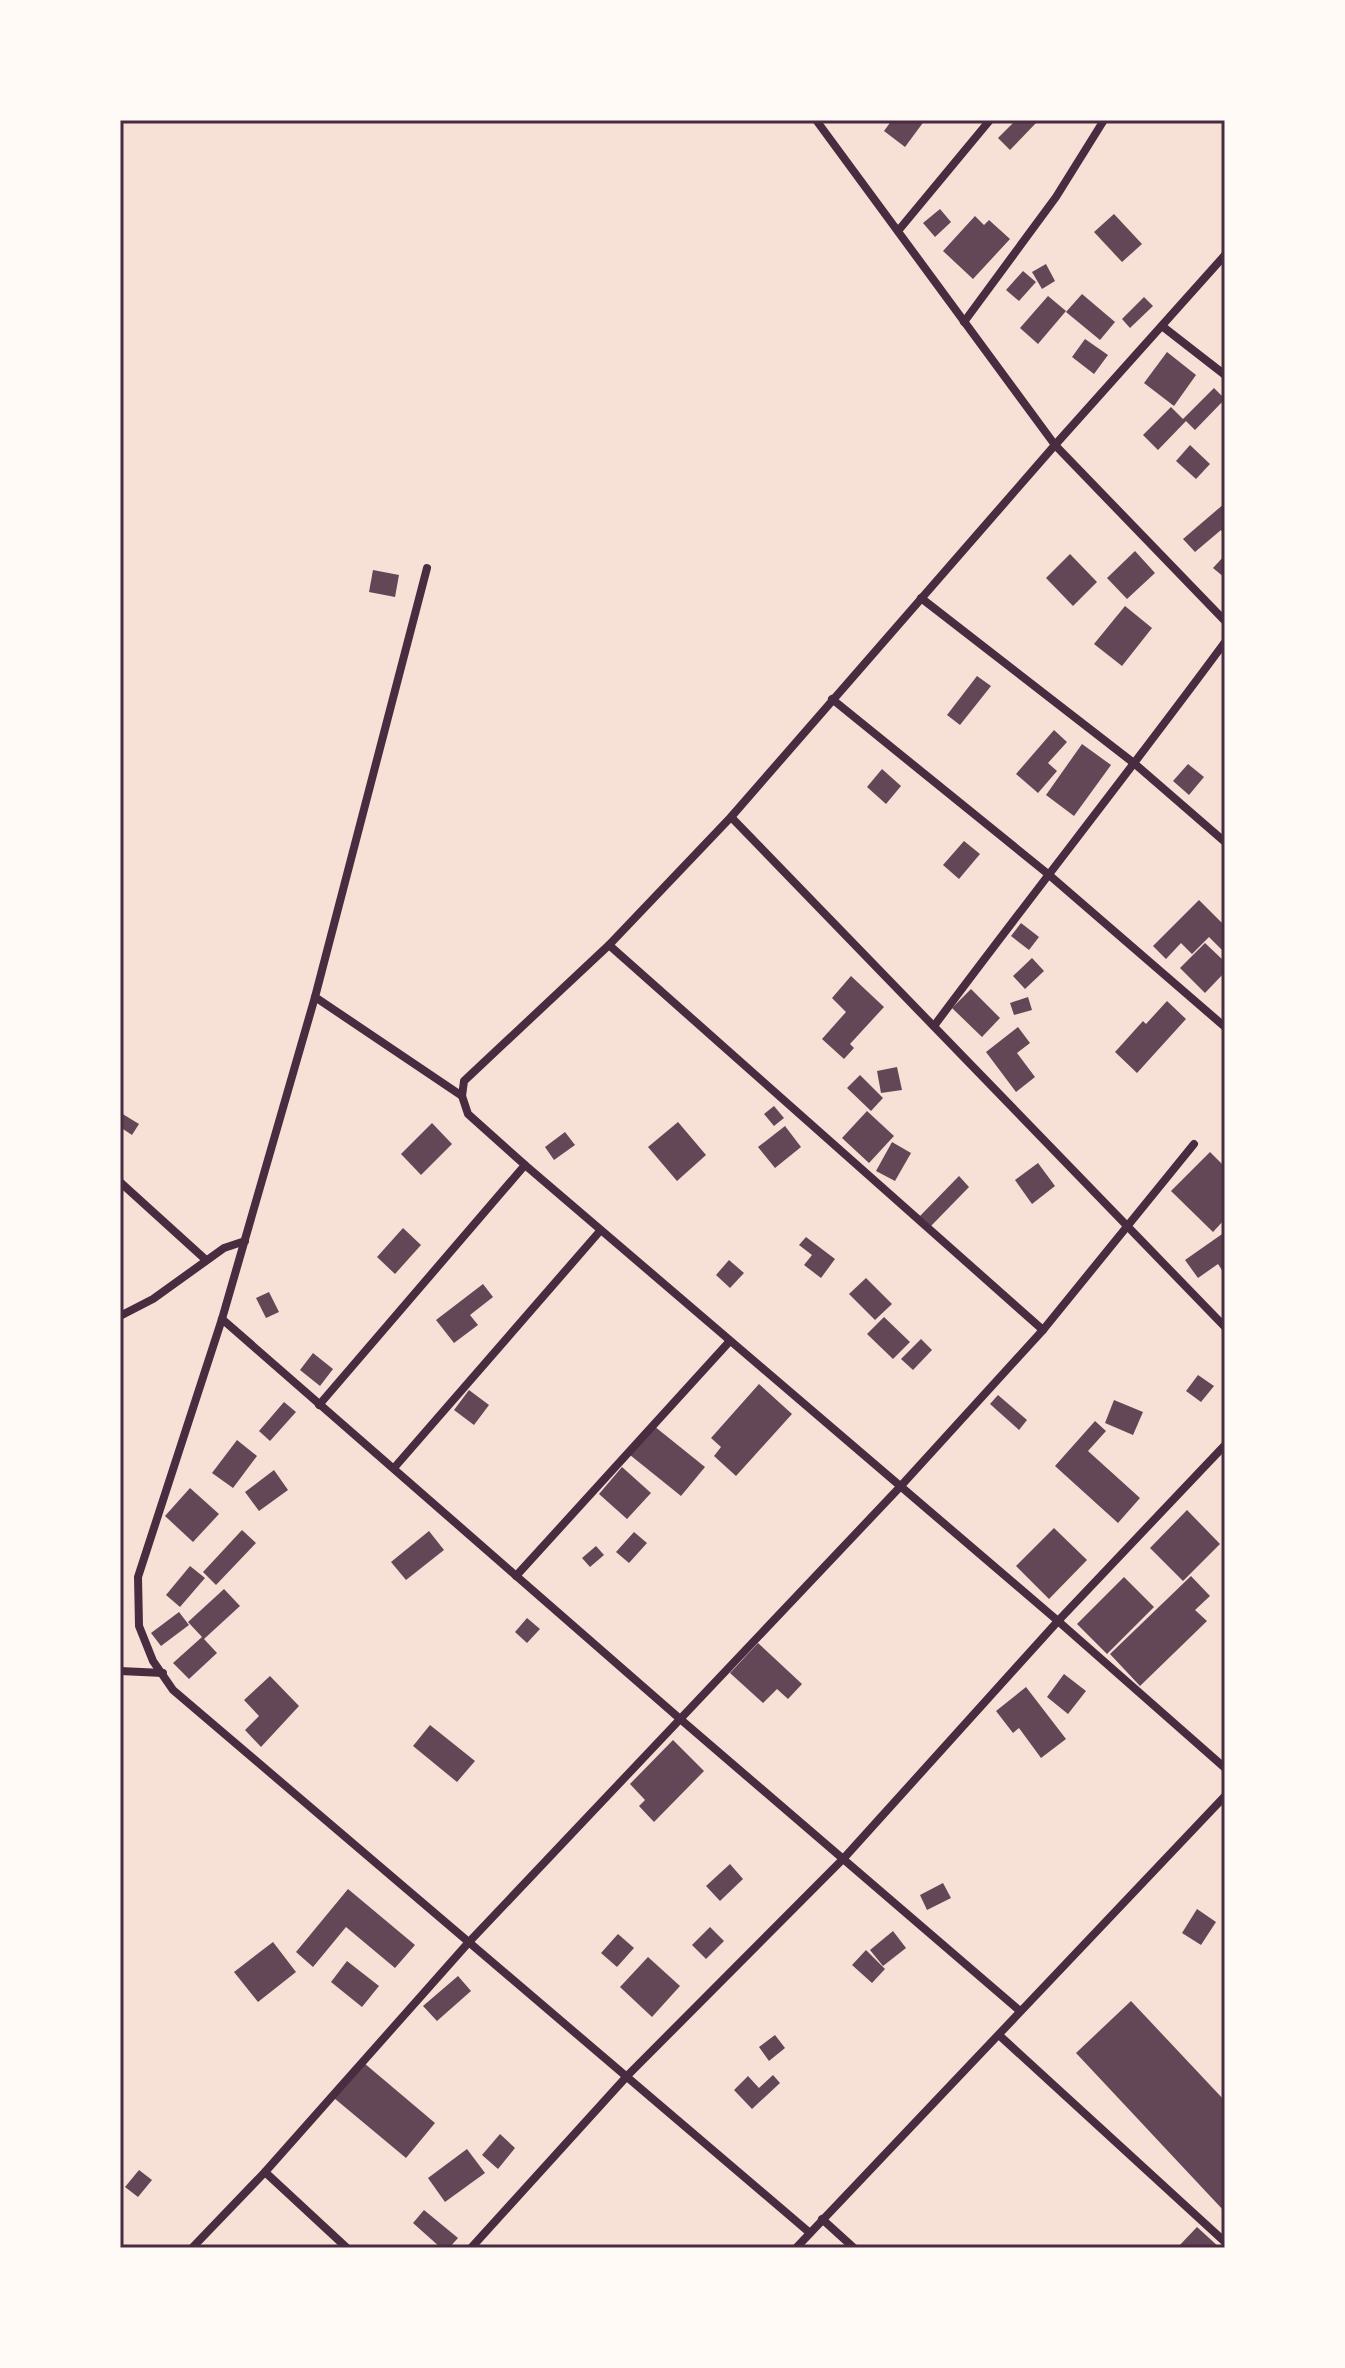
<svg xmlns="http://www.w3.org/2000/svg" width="1345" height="2368" viewBox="0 0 1345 2368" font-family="Signika,sans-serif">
<rect width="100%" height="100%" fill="#f7e1d7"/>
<g fill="#644757">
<polygon points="892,120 925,120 905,147 884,131"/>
<polygon points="1016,120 1033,120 1036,123 1010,150 998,138"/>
<polygon points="940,209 951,222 935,237 923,223"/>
<polygon points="1114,214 1142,244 1122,262 1094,232"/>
<polygon points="975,216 984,225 989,220 1010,239 973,279 943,251"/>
<polygon points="1046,264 1055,281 1042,289 1032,272"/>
<polygon points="1023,271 1036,282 1019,301 1006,290"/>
<polygon points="1082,294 1115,322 1100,340 1066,312"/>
<polygon points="1048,296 1066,311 1038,344 1020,328"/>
<polygon points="1144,297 1153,306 1130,328 1122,319"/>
<polygon points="1085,339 1108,355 1094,374 1072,357"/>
<polygon points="1167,352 1196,375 1174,406 1144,383"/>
<polygon points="1214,388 1225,399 1195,430 1186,421 1158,450 1143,435 1171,407 1183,419"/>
<polygon points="1190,445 1210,464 1196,479 1176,461"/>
<polygon points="1225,503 1225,535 1221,530 1195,552 1183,539"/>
<polygon points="1135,551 1155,573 1127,599 1107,578"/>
<polygon points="1070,554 1097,582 1073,606 1046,578"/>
<polygon points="1225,555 1225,578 1213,568"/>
<polygon points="373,570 399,575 395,597 369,592"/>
<polygon points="1125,606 1152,628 1122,666 1094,644"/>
<polygon points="977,676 991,686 960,725 947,715"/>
<polygon points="1054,730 1067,742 1048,763 1057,771 1038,793 1016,774"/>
<polygon points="1082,744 1111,765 1074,816 1046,795"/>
<polygon points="1188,764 1204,777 1189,795 1173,781"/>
<polygon points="882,769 901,786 886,804 867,787"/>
<polygon points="964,841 980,854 959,879 943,865"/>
<polygon points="1199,900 1225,926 1225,953 1209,937 1192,954 1181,943 1166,959 1153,946"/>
<polygon points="1021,923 1039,937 1029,950 1011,936"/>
<polygon points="1205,943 1225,962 1225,972 1205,993 1180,968"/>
<polygon points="1032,958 1044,971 1025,989 1013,976"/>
<polygon points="851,976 884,1007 850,1044 854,1048 844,1059 822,1039 846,1012 832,998"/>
<polygon points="971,989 1000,1018 982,1037 952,1008"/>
<polygon points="1028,997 1032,1010 1014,1015 1010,1003"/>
<polygon points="1167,1001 1186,1019 1137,1073 1115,1052 1143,1021 1146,1024"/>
<polygon points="1018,1027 1030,1043 1017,1053 1035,1077 1016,1092 986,1052"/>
<polygon points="897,1067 902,1090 881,1093 877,1071"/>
<polygon points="860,1075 883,1098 871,1111 847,1088"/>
<polygon points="774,1106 784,1118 774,1126 764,1114"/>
<polygon points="867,1111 894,1136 869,1163 842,1138"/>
<polygon points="121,1113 139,1124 132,1135 120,1127"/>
<polygon points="678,1122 706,1155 677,1181 648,1147"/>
<polygon points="432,1123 452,1144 421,1175 401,1154"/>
<polygon points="785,1126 801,1147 775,1168 758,1147"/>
<polygon points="565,1132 575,1145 554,1160 545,1147"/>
<polygon points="892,1142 911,1153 895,1181 876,1171"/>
<polygon points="1210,1152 1225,1167 1225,1219 1213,1232 1171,1191"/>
<polygon points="1038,1163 1055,1186 1032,1204 1015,1180"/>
<polygon points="959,1176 969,1187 931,1226 920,1216"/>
<polygon points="403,1228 421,1245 395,1274 377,1257"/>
<polygon points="1225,1232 1225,1275 1218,1264 1198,1278 1185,1260"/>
<polygon points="806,1237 835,1259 821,1278 804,1265 812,1255 799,1245"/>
<polygon points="729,1260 744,1273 730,1288 716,1275"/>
<polygon points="866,1278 892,1304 875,1320 849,1294"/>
<polygon points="483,1284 493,1297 470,1315 478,1325 454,1343 436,1320"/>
<polygon points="269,1292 279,1312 266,1318 256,1298"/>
<polygon points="884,1317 910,1342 893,1359 867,1334"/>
<polygon points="921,1339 932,1350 913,1370 901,1359"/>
<polygon points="313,1353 333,1369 320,1386 300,1370"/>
<polygon points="1198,1375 1214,1386 1201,1402 1186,1391"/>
<polygon points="759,1384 792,1414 736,1476 714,1456 721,1447 711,1438"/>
<polygon points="469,1390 489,1405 474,1425 454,1410"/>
<polygon points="998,1395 1027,1420 1019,1430 990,1404"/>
<polygon points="1114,1400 1143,1412 1133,1435 1105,1423"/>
<polygon points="284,1402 296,1412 270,1441 259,1431"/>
<polygon points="1095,1421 1106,1431 1088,1451 1140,1498 1118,1523 1055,1466"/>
<polygon points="654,1426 705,1467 681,1496 630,1455"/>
<polygon points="237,1440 257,1456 233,1488 212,1473"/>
<polygon points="622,1467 651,1493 627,1519 599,1494"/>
<polygon points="274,1470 288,1490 259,1511 245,1492"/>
<polygon points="190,1488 219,1514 193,1542 165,1516"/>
<polygon points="1187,1510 1220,1544 1183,1581 1150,1548"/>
<polygon points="1054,1528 1087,1560 1049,1599 1016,1566"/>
<polygon points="242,1530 256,1543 216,1585 203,1572"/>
<polygon points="429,1531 444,1550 406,1580 391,1562"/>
<polygon points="634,1532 647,1543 629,1563 616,1552"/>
<polygon points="596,1546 604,1555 590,1567 582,1558"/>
<polygon points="190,1566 205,1578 180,1607 166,1595"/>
<polygon points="1191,1576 1210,1596 1195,1610 1207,1621 1140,1686 1110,1654"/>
<polygon points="1124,1577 1154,1607 1107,1654 1077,1624"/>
<polygon points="224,1589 240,1606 204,1639 217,1653 189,1679 173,1663 202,1637 188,1622"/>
<polygon points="179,1612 189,1625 161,1646 151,1633"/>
<polygon points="527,1618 540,1629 527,1643 515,1632"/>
<polygon points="758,1643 802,1684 788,1699 777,1689 763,1703 730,1673"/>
<polygon points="1064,1674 1086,1691 1068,1714 1047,1697"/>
<polygon points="270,1676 299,1706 261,1747 245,1730 259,1716 244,1700"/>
<polygon points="1026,1687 1066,1739 1041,1758 1019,1728 1013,1733 996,1711"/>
<polygon points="430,1725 475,1761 457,1782 413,1746"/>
<polygon points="673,1740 704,1771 654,1822 639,1806 645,1800 630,1784"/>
<polygon points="730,1864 743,1879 720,1901 706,1886"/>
<polygon points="943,1883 951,1898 927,1910 920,1895"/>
<polygon points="348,1889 415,1945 395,1968 346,1927 313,1967 296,1952"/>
<polygon points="1197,1909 1216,1922 1201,1945 1182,1933"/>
<polygon points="710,1927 724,1941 706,1959 692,1945"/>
<polygon points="893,1931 906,1948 883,1966 870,1950"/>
<polygon points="618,1934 634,1948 617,1967 601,1953"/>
<polygon points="273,1942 296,1972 258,2002 234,1972"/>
<polygon points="866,1950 885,1969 872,1983 852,1965"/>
<polygon points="648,1957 680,1986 652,2017 620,1987"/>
<polygon points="347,1961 379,1986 362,2007 331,1982"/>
<polygon points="458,1976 471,1991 437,2021 423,2006"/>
<polygon points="1131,2001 1225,2101 1225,2212 1076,2053"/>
<polygon points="775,2035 785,2048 769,2061 759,2047"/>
<polygon points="364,2063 435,2123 406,2158 334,2098"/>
<polygon points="773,2075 780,2083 752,2109 734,2090 748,2076 759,2088"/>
<polygon points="500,2134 515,2148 498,2169 482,2155"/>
<polygon points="467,2149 485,2173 445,2202 428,2178"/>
<polygon points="139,2170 152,2180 138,2197 125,2187"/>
<polygon points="424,2210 458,2238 449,2248 441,2248 413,2223"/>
<polygon points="1197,2227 1220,2248 1177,2248"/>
</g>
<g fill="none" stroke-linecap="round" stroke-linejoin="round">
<g stroke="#4a2c40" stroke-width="8">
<polyline points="816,120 1055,445 1225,621"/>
<polyline points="898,231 990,120"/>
<polyline points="1225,255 1055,445 731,817 609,945 464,1081 462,1096 468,1114 525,1165 1058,1621 1225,1768"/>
<polyline points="964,322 1056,197 1104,120"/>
<polyline points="1162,326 1225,375"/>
<polyline points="427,568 315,997 222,1319 138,1577 139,1626 153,1661 173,1690 810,2233"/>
<polyline points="921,598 1135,764 1225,842"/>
<polyline points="832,699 1048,874 1225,1027"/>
<polyline points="731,817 1225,1327"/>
<polyline points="609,945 1043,1330"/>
<polyline points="315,997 462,1096"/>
<path d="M934,1026C1030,897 1130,771 1225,642"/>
<polyline points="120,1182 206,1260"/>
<polyline points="120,1316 153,1299 224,1248 245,1241"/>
<polyline points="222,1319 679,1718 1020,2011"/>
<polyline points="319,1405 525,1165"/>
<polyline points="394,1468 600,1231"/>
<polyline points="516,1576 729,1342"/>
<polyline points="120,1671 163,1673"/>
<polyline points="1000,2036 1225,2242"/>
<polyline points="265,2172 347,2248"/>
<polyline points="822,2219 854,2248"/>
<polyline points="192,2248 265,2172 469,1942 899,1488 1043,1330 1194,1144"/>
<polyline points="471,2248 628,2075 844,1858 1058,1621 1225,1445"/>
<polyline points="796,2248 1225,1796"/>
</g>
</g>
<rect width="1345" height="2368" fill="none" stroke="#fffaf5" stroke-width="244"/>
<rect x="122" y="122" width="1101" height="2124" fill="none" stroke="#4a2c40" stroke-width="3"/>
</svg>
